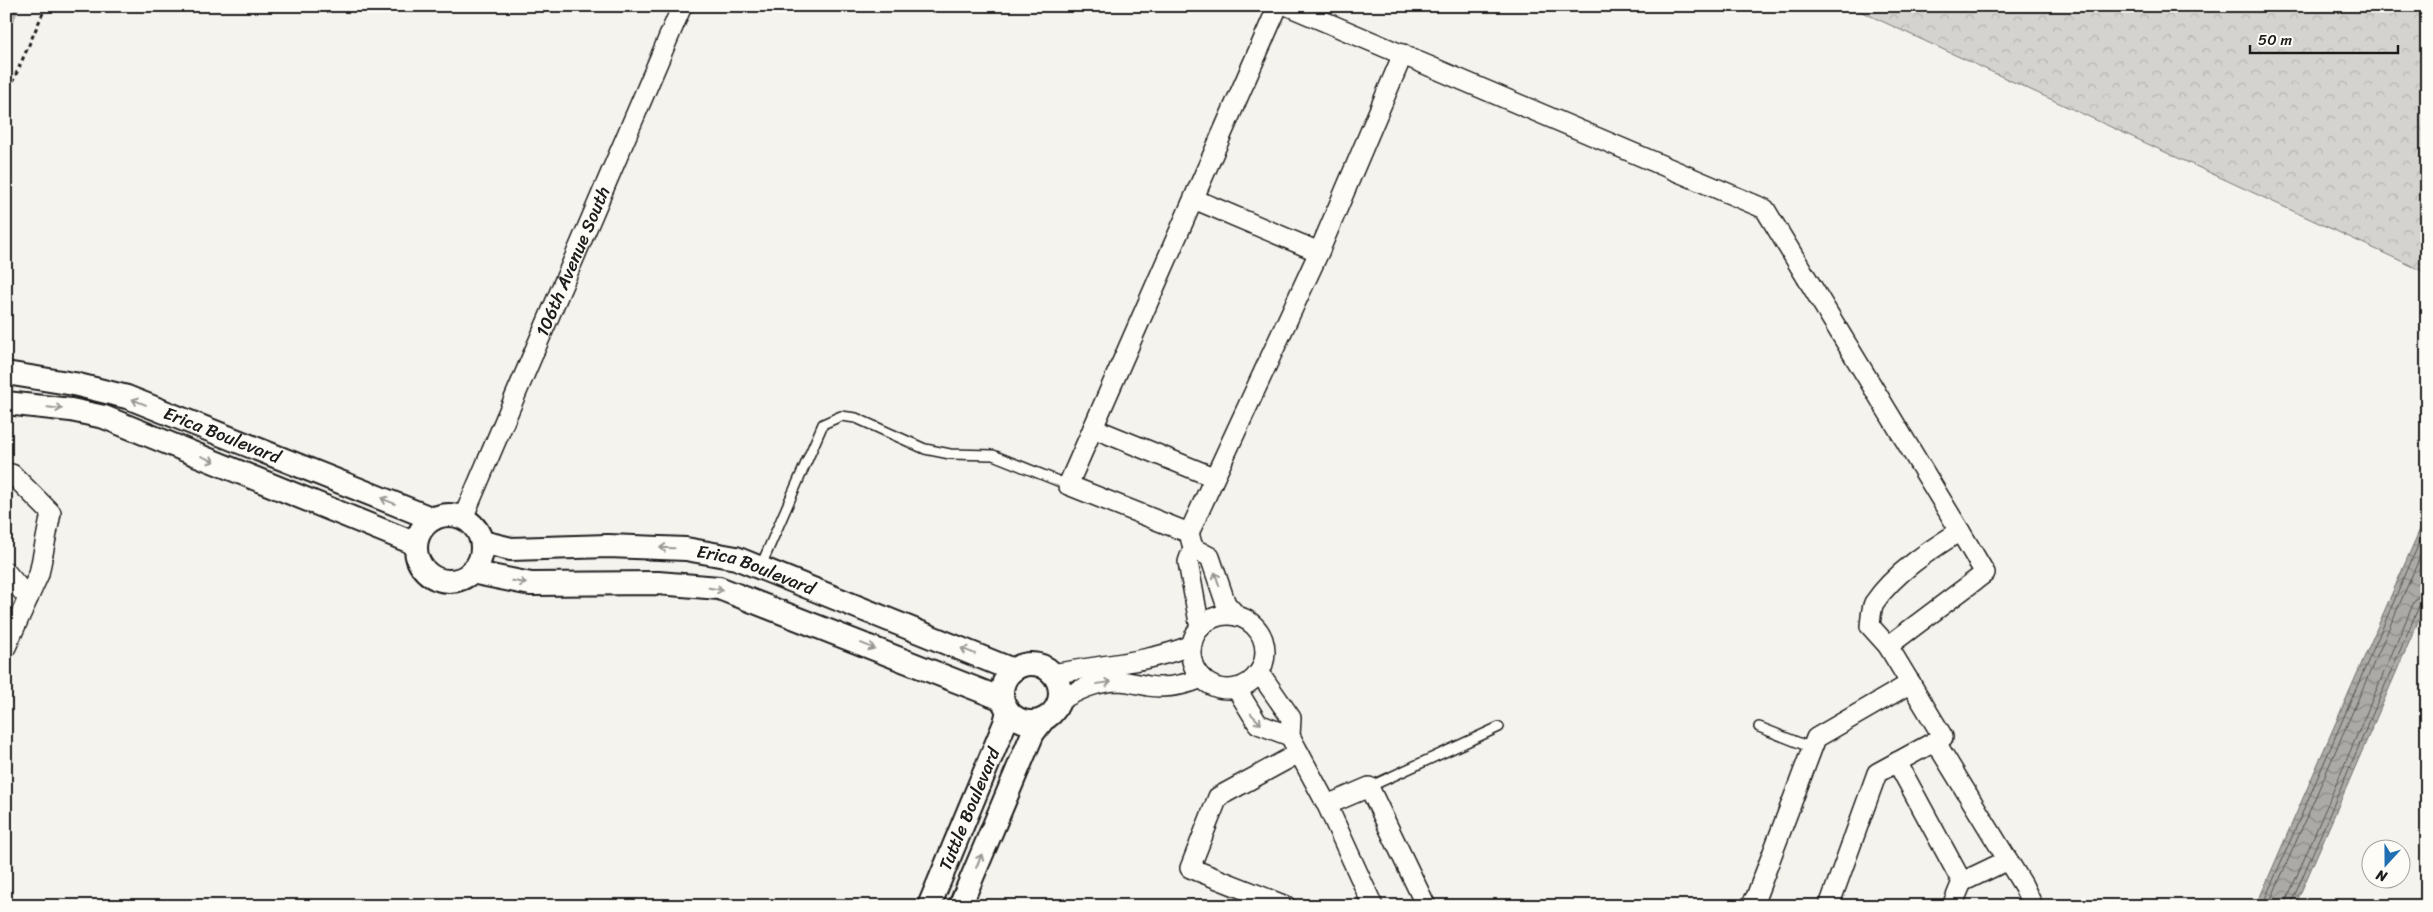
<svg xmlns="http://www.w3.org/2000/svg" width="2433" height="912" viewBox="0 0 2433 912" font-family="Sriracha,sans-serif">
<defs>
<pattern id="forest-crowns" width="20" height="18" patternUnits="userSpaceOnUse" patternTransform="scale(1.25)"><rect width="20" height="18" fill="#d4d3cf"/><path d="M2 6a3 3 0 1 1 6 0M12 15a3 3 0 1 1 6 0" fill="none" stroke="#b5b5b1"/></pattern>
<pattern id="water-waves" width="16" height="10" patternUnits="userSpaceOnUse" patternTransform="scale(1.25)"><rect width="16" height="10" fill="#abaaa6"/><path d="M0 5q4-4 8 0t8 0" fill="none" stroke="#8a8a86"/></pattern>
</defs>
<rect width="100%" height="100%" fill="#f4f3ee"/>
<filter id="ink" filterUnits="userSpaceOnUse"><feTurbulence type="fractalNoise" baseFrequency=".02" numOctaves="2"/><feDisplacementMap in="SourceGraphic" scale="10" xChannelSelector="R" yChannelSelector="G"/><feConvolveMatrix kernelMatrix="1 2 1 2 8 2 1 2 1" color-interpolation-filters="sRGB"/></filter>
<g filter="url(#ink)">
<polygon fill="url(#forest-crowns)" stroke="#787876" points="1849,6 2427,6 2427,273"/>
<polygon fill="url(#water-waves)" stroke="#72716f" points="2427,513 2427,601 2295,906 2256,906"/>
<g fill="none" stroke-linecap="round" stroke-linejoin="round">
<g stroke="#555553" stroke-width="1">
<polyline points="2262,906 2427,525"/>
<polyline points="2268,906 2427,541"/>
<polyline points="2284,906 2414,602 2419,596 2427,594"/>
<polyline points="2290,906 2420,604 2427,601"/>
</g>
<polyline stroke="#abaaa6" stroke-width="20" points="6,14 9,6"/>
<defs>
<g id="service">
<polyline points="760,568 823,424 841,416 856,418 925,449 950,454 993,455 1068,485"/>
<polyline points="1759,727 1812,748"/>
<polyline points="1369,787 1499,727"/>
</g>
<g id="minor">
<polyline points="1278,6 1068,485 1189,533 1319,252 1403,54"/>
<polyline points="1288,6 1765,209 1960,531 1985,573 1888,646 1943,737 1877,773 1829,906"/>
<polyline points="1194,199 1319,252"/>
<polyline points="1093,428 1213,477"/>
<polyline points="6,473 12,474 51,513 39,574 6,647"/>
<path id="s1" d="M463,518L682,6"/>
<polyline points="1189,533 1193,548 1188,562 1200,628"/>
<polyline points="1193,548 1210,557 1226,604 1237,616"/>
<polyline points="6,572 28,598"/>
<circle cx="1228" cy="652" r="37"/>
<path d="M1888,646L1870,626C1871,619 1871,609 1874,603C1894,573 1930,550 1960,531"/>
<polyline points="1259,672 1291,718 1290,736 1327,805 1373,906"/>
<path d="M1053,674C1099,665 1147,663 1192,645"/>
<polyline points="1236,688 1258,724 1290,736"/>
<path d="M1059,701C1078,690 1095,682 1117,681C1127,681 1138,684 1148,686C1167,689 1185,685 1202,678"/>
<polyline points="1935,741 2023,885 2033,906"/>
<polyline points="1897,762 1962,882 1952,906"/>
<polyline points="1327,805 1369,787 1426,906"/>
<polyline points="1962,882 2008,860"/>
<polyline points="1286,906 1190,868 1218,797 1299,753"/>
<polyline points="1750,906 1756,897 1816,738 1911,683"/>
</g>
<g id="tertiary">
<path id="s2" d="M6,373L74,384L127,397L433,519"/>
<polyline points="6,403 71,410 104,417 416,544"/>
<circle cx="449" cy="548" r="33"/>
<path id="s3" d="M482,542L511,549L608,546L686,549L736,558L1013,670"/>
<polyline points="471,572 531,584 658,583 719,588 1002,699"/>
<circle cx="1031" cy="693" r="29"/>
<path id="s4" d="M929,906L1005,723L1008,711"/>
<polyline points="960,906 1033,733 1043,720"/>
</g>
</defs>
<use href="#service" stroke="#1c1c1c" stroke-width="12"/>
<use href="#minor" stroke="#1c1c1c" stroke-width="22"/>
<use href="#tertiary" stroke="#1c1c1c" stroke-width="26"/>
<polyline stroke="#1c1c1c" stroke-width="3" stroke-dasharray="4 4" stroke-linecap="butt" points="6,97 46,6"/>
<use href="#service" stroke="#fdfcf7" stroke-width="9"/>
<use href="#minor" stroke="#fdfcf7" stroke-width="19"/>
<use href="#tertiary" stroke="#fdfcf7" stroke-width="22"/>
</g>
<defs><path id="oneway-shaft" d="M-6 0H5M1.5-3L5.5 0L1.5 3" fill="none" stroke-width="1.6" stroke-linecap="round" stroke-linejoin="round" transform="scale(1.25)"/></defs>
<g stroke="#989794">
<use href="#oneway-shaft" transform="translate(139 402) rotate(-158)"/>
<use href="#oneway-shaft" transform="translate(55 408) rotate(6)"/>
<use href="#oneway-shaft" transform="translate(208 459) rotate(22)"/>
<use href="#oneway-shaft" transform="translate(388 501) rotate(-158)"/>
<use href="#oneway-shaft" transform="translate(667 548) rotate(-178)"/>
<use href="#oneway-shaft" transform="translate(1217 579) rotate(-108)"/>
<use href="#oneway-shaft" transform="translate(519 582) rotate(12)"/>
<use href="#oneway-shaft" transform="translate(716 589) rotate(10)"/>
<use href="#oneway-shaft" transform="translate(868 646) rotate(22)"/>
<use href="#oneway-shaft" transform="translate(968 651) rotate(-158)"/>
<use href="#oneway-shaft" transform="translate(1104 683) rotate(-8)"/>
<use href="#oneway-shaft" transform="translate(1256 719) rotate(46)"/>
<use href="#oneway-shaft" transform="translate(979 861) rotate(-67)"/>
</g>
</g>
<g text-anchor="middle" dominant-baseline="central" stroke-width="5" stroke-linejoin="round" paint-order="stroke">
<g font-size="18" fill="#1c1c1c" stroke="#fdfcf7">
<text stroke="none"><textPath href="#s1" startOffset="279">106th Avenue South</textPath></text>
<text stroke="none"><textPath href="#s2" startOffset="226">Erica Boulevard</textPath></text>
<text stroke="none"><textPath href="#s3" startOffset="278">Erica Boulevard</textPath></text>
<text stroke="none"><textPath href="#s4" startOffset="105">Tuttle Boulevard</textPath></text>
</g>
</g>
<rect width="2433" height="912" fill="none" stroke="#fdfcf7" stroke-width="25"/>
<rect x="12" y="12" width="2408" height="887" fill="none" stroke="#1c1c1c" stroke-width="2" filter="url(#ink)"/>
<g transform="translate(2386 864) rotate(201)"><circle r="24" fill="#fdfcf7" stroke="#a3a29f"/>
<path d="M0-4L9 19L0 12L-9 19Z" fill="#1f6fb2"/>
<text y="-8" font-size="14" font-weight="bold" text-anchor="middle" fill="#1c1c1c">N</text>
</g>
<path d="M2250 45v8h148v-8" fill="none" stroke="#1c1c1c" stroke-width="2.5"/>
<text x="2258" y="45" font-size="15" fill="#1c1c1c" stroke="#fdfcf7" stroke-width="4" paint-order="stroke">50 m</text>
</svg>
